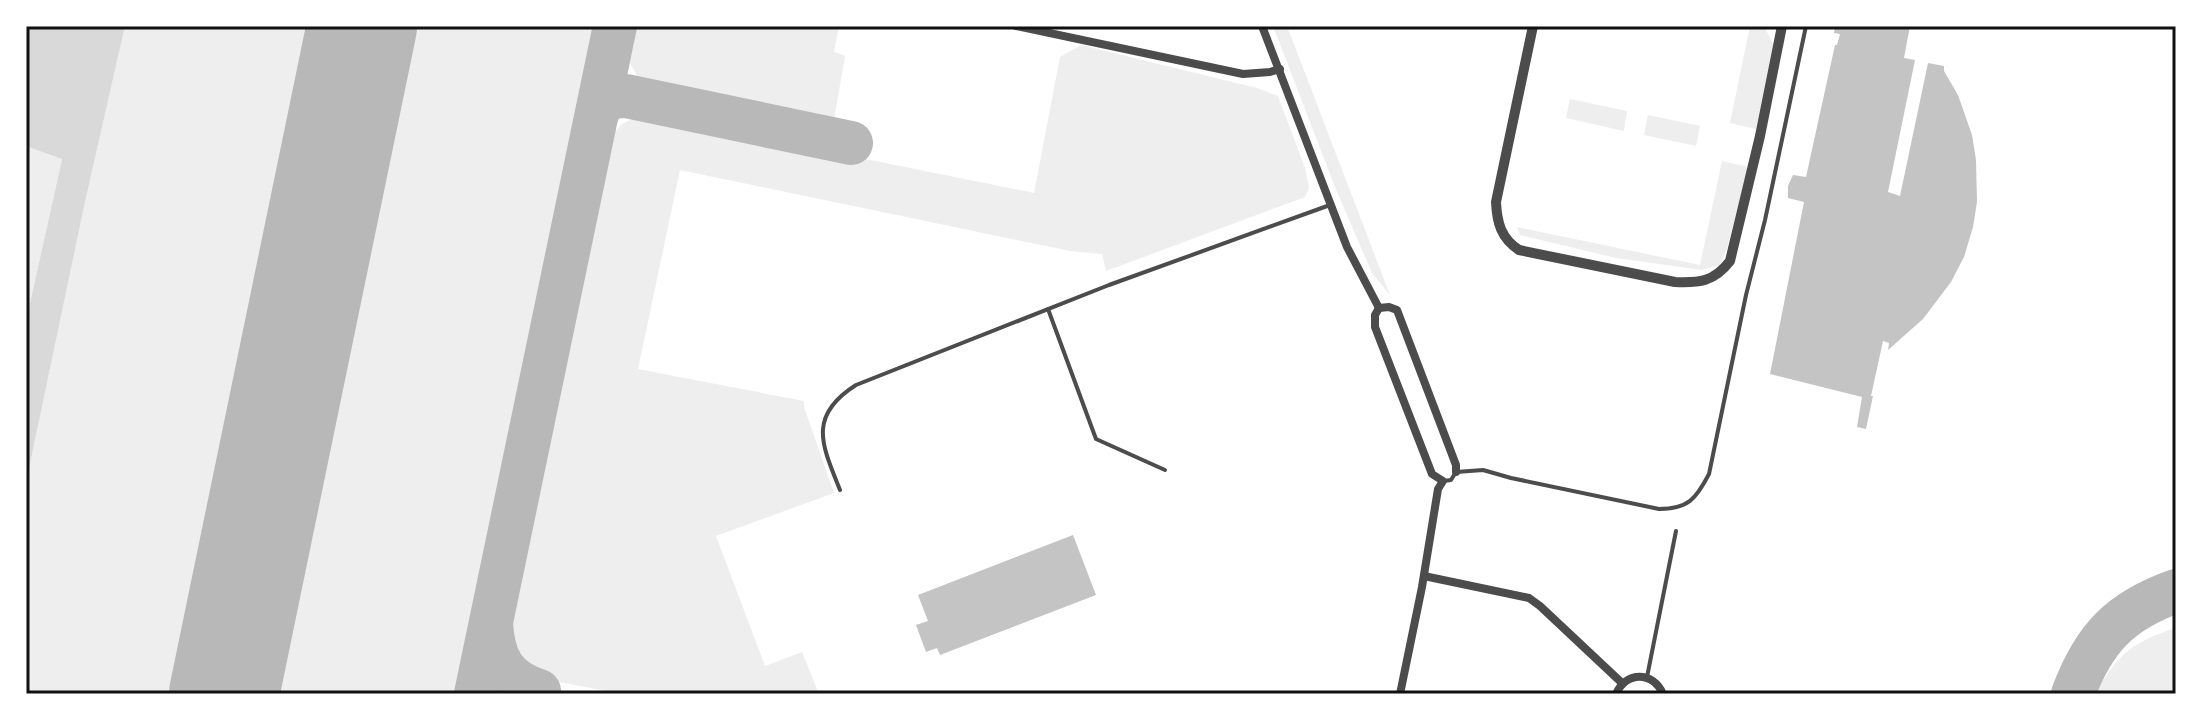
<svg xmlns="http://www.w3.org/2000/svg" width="2202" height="720" viewBox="0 0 2202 720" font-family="Literata,serif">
<rect width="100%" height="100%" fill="#fff"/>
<g fill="#eee">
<polygon points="125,26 324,26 186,694 26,694 26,483 85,202"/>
<polygon points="401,26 595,26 529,357 457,694 263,694"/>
<polygon points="637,26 839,26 834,52 845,56 834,120 648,84 639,79 630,63"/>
<polygon points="1273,26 1287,26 1390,295 1372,273 1335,187"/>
<polygon points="1750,26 1764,26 1773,44 1756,129 1730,123"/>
<polygon points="1081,45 1257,88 1278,96 1305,168 1309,188 1305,197 1106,271 1102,254 1070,251 680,170 638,369 804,401 804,407 834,493 716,536 765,666 802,652 819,694 621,694 549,680 526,667 519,657 514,647 512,633 513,615 615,132 622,124 642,114 1034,193 1060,57"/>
<polygon points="1570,99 1627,111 1624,131 1566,118"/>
<polygon points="1648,115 1700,126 1696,146 1644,135"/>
<polygon points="26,146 62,158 26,321"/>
<polygon points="1722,161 1748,167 1727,248 1720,265 1702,270 1616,258 1520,235 1517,227 1700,265"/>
<path d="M2176,628V694H2095C2118,654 2132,642 2176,628Z"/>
</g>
<polygon fill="#d9d9d9" points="26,26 125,26 85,202 26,483 26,321 62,159 26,146"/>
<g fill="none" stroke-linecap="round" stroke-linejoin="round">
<g stroke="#b8b8b8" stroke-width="44">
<path d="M598,110C606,99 612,96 626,96L851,143"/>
<path d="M491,623C493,659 504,680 539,691"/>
<polyline points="476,694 615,26"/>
<path d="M2073,694C2094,638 2120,611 2176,591"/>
</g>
<polyline stroke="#b8b8b8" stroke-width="110" points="224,694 362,26"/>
</g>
<g fill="#c4c4c4">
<polygon points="1835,26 1910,26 1904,58 1915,60 1888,192 1900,196 1928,63 1944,66 1944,71 1958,95 1972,135 1976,160 1977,202 1973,227 1964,257 1951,282 1923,319 1888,350 1889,343 1883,341 1871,396 1873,396 1866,429 1857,427 1862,397 1770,374 1804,202 1788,198 1788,186 1793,175 1806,177 1835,45 1837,45 1840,34 1834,33"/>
<polygon points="1073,535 1096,595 940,655 937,648 926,652 916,625 928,621 918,595"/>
</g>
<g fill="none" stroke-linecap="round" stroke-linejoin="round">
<g stroke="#4c4c4c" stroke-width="4">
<polyline points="1048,309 1096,439 1165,470"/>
<path d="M1444,481L1451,480L1456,472L1483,470L1511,478L1659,509C1688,509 1696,499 1709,474L1746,295L1765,220L1806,26"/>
<path d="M840,490C822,445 807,416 856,385L1109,285L1330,205"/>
<polyline points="1647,677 1676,531"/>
</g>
<g stroke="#4c4c4c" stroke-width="8">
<polyline points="1016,26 1243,74 1270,72 1280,69"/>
<polyline points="1262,26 1347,247 1379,308"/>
<polyline points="1379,308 1375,315 1375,327 1432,474 1443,481 1438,489 1422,587 1400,694"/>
<polyline points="1379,308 1389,307 1397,310 1456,465 1456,472"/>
<polyline points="1424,576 1529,598 1540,606 1622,683"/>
<path d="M1616,694C1626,671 1653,671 1663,694"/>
</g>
<path stroke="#4c4c4c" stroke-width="10" d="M1533,26L1496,202C1497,223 1501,238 1519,250L1675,282C1699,283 1714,282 1730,261L1760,136L1782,26"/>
</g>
<rect width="2202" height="720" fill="none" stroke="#ffffff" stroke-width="56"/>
<rect x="28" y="28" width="2146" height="664" fill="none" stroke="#111" stroke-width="3"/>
</svg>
